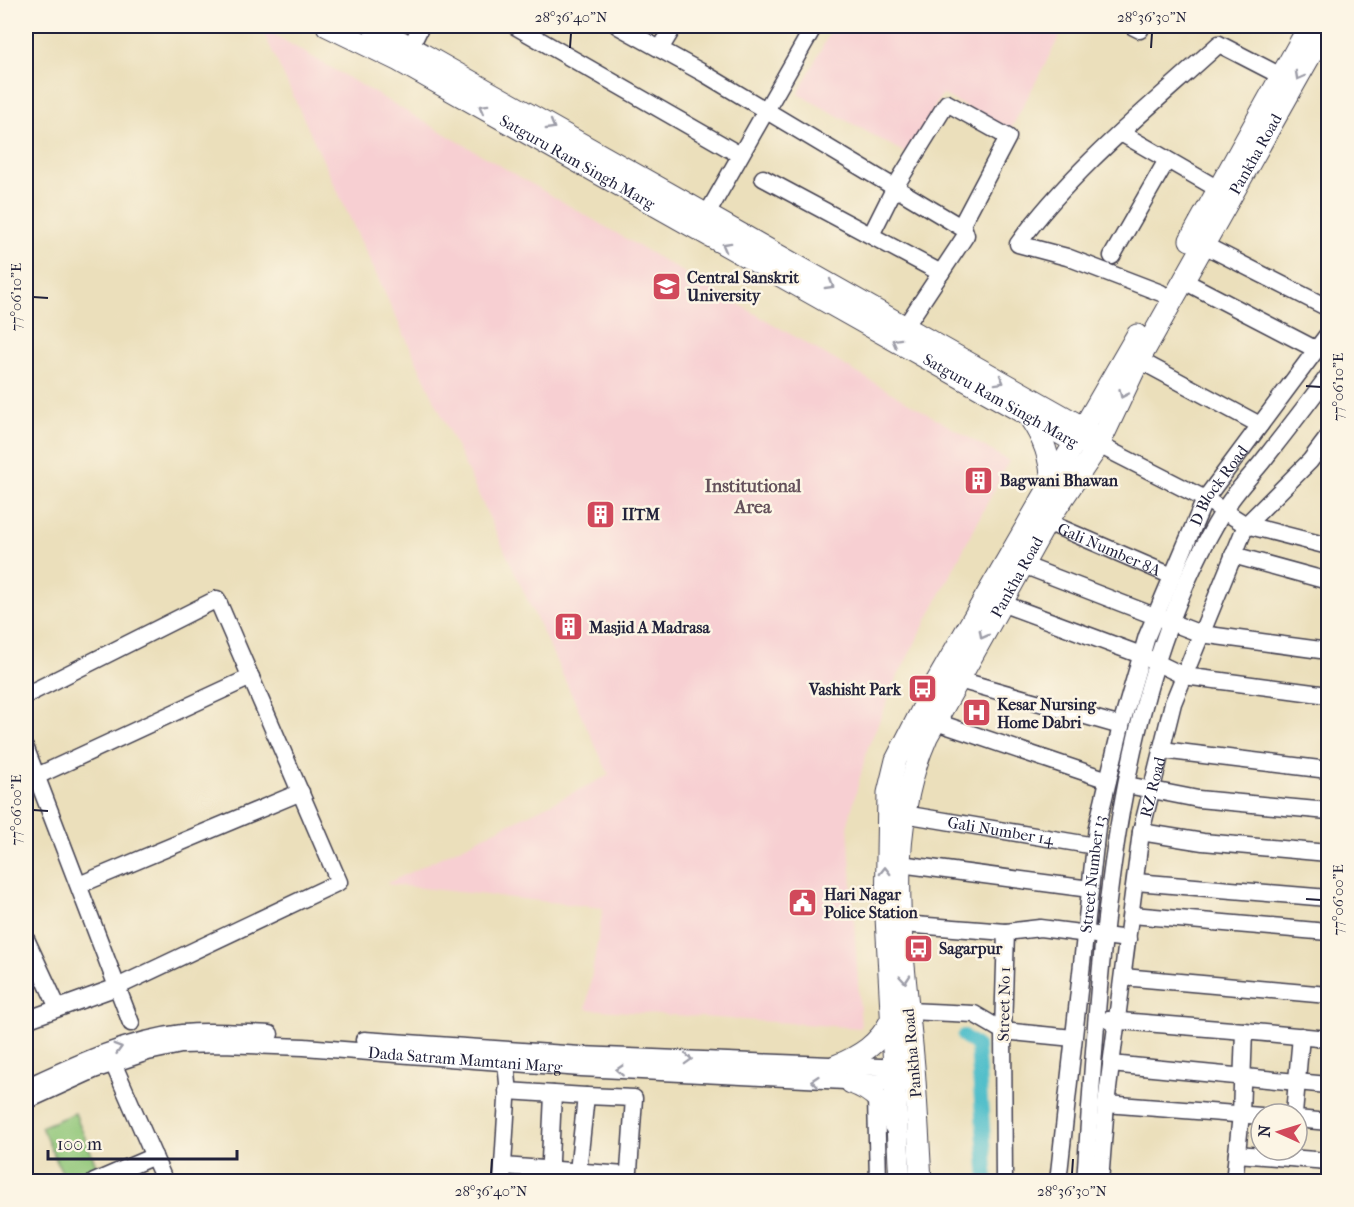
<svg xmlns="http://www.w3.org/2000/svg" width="1354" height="1207" viewBox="0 0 1354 1207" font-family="'IM FELL French Canon',serif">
<rect width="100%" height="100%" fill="#fcf5e5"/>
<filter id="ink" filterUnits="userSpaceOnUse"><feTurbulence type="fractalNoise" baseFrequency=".0167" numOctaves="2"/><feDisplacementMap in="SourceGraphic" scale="12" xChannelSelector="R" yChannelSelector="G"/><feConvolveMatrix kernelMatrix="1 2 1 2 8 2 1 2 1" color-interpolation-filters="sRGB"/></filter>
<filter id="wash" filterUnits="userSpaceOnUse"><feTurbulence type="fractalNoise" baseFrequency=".008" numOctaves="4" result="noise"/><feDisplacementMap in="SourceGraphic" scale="24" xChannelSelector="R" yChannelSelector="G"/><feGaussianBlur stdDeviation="1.35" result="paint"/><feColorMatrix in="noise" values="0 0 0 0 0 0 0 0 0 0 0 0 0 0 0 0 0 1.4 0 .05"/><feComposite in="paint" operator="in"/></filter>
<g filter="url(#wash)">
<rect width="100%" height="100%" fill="#ebdfbb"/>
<g fill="#f7cfd2">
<polygon points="833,26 1065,26 1010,131 942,94 909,155 798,94"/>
<polygon points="261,27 1009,461 898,676 867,750 848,824 861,1028 586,1009 603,908 386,884 609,775"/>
</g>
<polygon fill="#90c678" stroke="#59745a" stroke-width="1.5" points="75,1113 97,1167 66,1181 41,1127"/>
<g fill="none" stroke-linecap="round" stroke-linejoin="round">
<polyline stroke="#52bfca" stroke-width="14" points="964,1036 977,1046 987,1182"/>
</g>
</g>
<g filter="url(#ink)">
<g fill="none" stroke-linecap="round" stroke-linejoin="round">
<defs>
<g id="minor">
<polyline points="515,26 740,155"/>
<polyline points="618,26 705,74 964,229 966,235 905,327"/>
<polyline points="1132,26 1140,30"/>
<polyline points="411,46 421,26"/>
<polyline points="660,49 674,26"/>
<polyline points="1121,133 1218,189"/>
<polyline points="763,178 941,273"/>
<polyline points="702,223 814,26"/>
<polyline points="871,235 895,187 947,103 1008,137 961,226"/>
<polyline points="1204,245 1328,308"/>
<polyline points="1112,256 1167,160"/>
<polyline points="1184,281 1317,350"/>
<path d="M1161,293L1067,257L1018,244C1073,168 1150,107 1219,44L1281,76"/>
<polyline points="1139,360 1260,425"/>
<polyline points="1099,445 1205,499 1246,525 1328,546"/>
<path id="s1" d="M1047,522L1172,576"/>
<polyline points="1233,555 1328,581"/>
<polyline points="1023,565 1201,634 1328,651"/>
<polyline points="1001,603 1141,655 1184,676 1328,695"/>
<polyline points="959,680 1121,726"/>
<polyline points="26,695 217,599 339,882 117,987 26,1020"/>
<polyline points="936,722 1108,780"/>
<polyline points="26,749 131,1023"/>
<polyline points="1162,750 1328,770"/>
<polyline points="37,776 251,677"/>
<polyline points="1127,785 1198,799 1328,811"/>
<path id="s2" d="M904,814L1095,846"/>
<polyline points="1141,832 1203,842 1328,853"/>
<polyline points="900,864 1090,889"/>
<polyline points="1136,882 1328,898"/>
<polyline points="79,885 301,792"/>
<polyline points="1132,915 1328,932"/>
<polyline points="902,924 1006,932 1003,1031 1004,1182"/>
<polyline points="1006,932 1040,928 1128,939"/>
<polyline points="26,939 58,1008"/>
<polyline points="1123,977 1328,995"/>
<polyline points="908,1011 974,1014 1003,1031 1073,1038"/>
<polyline points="1108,1020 1244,1031"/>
<polyline points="364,1040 580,1055 905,1068"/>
<polyline points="113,1063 165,1182"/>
<polyline points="1111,1064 1328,1085"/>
<path d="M26,1087C76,1064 126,1040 182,1033C211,1030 241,1033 270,1034"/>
<polyline points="507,1091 586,1096 577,1181"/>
<polyline points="876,1097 878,1182"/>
<path id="s3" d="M26,1101L94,1070L148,1052L181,1045L222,1044L304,1047L581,1068L905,1084"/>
<polyline points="1106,1104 1261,1116"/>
<polyline points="1294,1114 1301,1036"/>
<polyline points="1297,1119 1328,1122"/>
<polyline points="1237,1154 1328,1161"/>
<polyline points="503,1166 625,1175 629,1171 634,1098 586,1096"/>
<polyline points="94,1182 154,1156"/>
<polyline points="502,1182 508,1083 506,1063"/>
<polyline points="549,1182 553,1094"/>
<path id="s4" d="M1058,1182L1097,827L1121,726L1147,636L1205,499L1328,334"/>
<path d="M1085,1182C1100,968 1109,699 1223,512C1233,494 1249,478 1262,462C1284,434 1307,405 1328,376"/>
<path id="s5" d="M1100,1182L1106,1104L1141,832L1173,703L1246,525L1310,461L1328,437"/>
<polyline points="1234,1182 1241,1114 1244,1031 1328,1039"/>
</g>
<g id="major">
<path id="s6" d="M327,26L399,61L1075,442L1088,444"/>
<polyline points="373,26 1084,428 1093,438"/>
<polyline points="1190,240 1309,26"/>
<path d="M1029,417C1044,439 1050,457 1052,483"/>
<path d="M835,1066C860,1056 879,1044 891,1020"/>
<path d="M851,1083C874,1091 885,1104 895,1126"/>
<polyline points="900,1182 886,917 888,793 896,760 934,686 1137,335"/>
<path id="s7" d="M921,1182C919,1143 917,1105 914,1067C905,958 881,841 927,737L1047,522L1099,445L1139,360L1327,26"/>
</g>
</defs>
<use href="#minor" stroke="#403e4e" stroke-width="19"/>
<use href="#major" stroke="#403e4e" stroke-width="23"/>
<use href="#minor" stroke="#fff" stroke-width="16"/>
<use href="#major" stroke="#fff" stroke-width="21"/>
</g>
<defs><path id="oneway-chevron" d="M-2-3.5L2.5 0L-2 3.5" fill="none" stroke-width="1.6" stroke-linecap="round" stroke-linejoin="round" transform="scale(1.5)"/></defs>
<g stroke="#9c9ca7">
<use href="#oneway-chevron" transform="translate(1299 76) rotate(119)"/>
<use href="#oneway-chevron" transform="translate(483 108) rotate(-151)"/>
<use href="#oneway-chevron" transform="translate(551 126) rotate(30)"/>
<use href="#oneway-chevron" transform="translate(726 246) rotate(-151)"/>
<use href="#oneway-chevron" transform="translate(830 285) rotate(30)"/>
<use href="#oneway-chevron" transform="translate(896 342) rotate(-151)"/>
<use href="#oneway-chevron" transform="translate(1000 381) rotate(29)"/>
<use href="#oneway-chevron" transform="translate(1123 394) rotate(115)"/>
<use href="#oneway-chevron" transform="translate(983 635) rotate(118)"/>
<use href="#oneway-chevron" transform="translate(885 871) rotate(-90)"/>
<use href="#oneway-chevron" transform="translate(905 979) rotate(85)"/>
<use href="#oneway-chevron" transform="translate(118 1048) rotate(-16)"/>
<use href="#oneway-chevron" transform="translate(688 1059) rotate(2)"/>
<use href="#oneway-chevron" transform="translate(620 1070) rotate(-177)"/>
<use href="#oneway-chevron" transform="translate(815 1081) rotate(-175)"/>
</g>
</g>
<path fill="none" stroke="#22223b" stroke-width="2" d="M570,48L571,33M1151,48L1152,33M33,297L48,298M1306,386L1321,387M33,810L48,811M1306,899L1321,900M491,1174L492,1159M1072,1174L1073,1159"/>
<defs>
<symbol id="university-square" viewBox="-11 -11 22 22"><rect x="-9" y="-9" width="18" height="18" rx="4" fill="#d1495b" stroke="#fcf5e5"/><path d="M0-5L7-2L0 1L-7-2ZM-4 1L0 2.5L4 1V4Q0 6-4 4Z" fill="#fff"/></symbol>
<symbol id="building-square" viewBox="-11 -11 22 22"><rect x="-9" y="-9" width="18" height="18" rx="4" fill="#d1495b" stroke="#fcf5e5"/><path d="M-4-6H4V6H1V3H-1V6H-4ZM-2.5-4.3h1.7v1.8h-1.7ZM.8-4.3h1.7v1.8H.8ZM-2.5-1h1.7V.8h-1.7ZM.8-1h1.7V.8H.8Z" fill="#fff"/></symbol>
<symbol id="bus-square" viewBox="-11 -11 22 22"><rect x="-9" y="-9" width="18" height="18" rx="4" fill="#d1495b" stroke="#fcf5e5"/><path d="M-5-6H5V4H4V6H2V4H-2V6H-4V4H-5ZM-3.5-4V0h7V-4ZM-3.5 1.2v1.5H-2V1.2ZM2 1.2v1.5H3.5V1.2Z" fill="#fff"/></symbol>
<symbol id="hospital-square" viewBox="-11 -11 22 22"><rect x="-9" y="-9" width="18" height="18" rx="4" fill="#d1495b" stroke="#fcf5e5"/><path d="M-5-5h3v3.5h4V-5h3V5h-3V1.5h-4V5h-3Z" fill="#fff"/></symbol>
<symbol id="civic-square" viewBox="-11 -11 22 22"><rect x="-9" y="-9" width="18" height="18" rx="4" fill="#d1495b" stroke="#fcf5e5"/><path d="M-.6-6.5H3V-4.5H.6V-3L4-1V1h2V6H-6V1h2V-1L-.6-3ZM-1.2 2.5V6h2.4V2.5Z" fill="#fff"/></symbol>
</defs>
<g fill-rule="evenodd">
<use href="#university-square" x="650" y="270" width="33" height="33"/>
<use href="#building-square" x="962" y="464" width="33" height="33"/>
<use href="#building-square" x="584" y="498" width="33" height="33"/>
<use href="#building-square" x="552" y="610" width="33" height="33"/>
<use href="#bus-square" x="906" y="672" width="33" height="33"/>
<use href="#hospital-square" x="960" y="696" width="33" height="33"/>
<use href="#civic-square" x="786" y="886" width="33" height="33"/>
<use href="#bus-square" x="902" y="932" width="33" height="33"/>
</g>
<g text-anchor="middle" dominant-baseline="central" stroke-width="5" stroke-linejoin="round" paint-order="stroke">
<g font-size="16" fill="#22223b" stroke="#fcf5e5">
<text stroke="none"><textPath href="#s7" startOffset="1119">Pankha Road</textPath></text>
<text stroke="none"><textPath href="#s6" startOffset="285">Satguru Ram Singh Marg</textPath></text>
<text stroke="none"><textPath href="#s6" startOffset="771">Satguru Ram Singh Marg</textPath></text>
<text stroke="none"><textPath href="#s4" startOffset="722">D Block Road</textPath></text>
<text stroke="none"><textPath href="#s1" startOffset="68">Gali Number 8A</textPath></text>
<text stroke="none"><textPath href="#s7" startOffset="633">Pankha Road</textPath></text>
<text stroke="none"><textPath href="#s5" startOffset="399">RZ Road</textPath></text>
<text stroke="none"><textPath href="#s2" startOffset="98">Gali Number 14</textPath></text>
<text stroke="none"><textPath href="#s4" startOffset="310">Street Number 13</textPath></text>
<text transform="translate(1004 1004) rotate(-89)">Street No 1</text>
<text transform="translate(912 1053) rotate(-95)">Pankha Road</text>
<text stroke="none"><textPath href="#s3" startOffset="450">Dada Satram Mamtani Marg</textPath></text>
</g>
<g font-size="16" font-weight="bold" fill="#22223b" stroke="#fcf5e5" text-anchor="start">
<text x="687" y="277">Central Sanskrit<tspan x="687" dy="18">University</tspan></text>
<text x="1000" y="480">Bagwani Bhawan</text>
<text x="622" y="514">IITM</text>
<text x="589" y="627">Masjid A Madrasa</text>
<text x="901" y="689" text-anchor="end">Vashisht Park</text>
<text x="997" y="704">Kesar Nursing<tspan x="997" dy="18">Home Dabri</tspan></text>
<text x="824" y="894">Hari Nagar<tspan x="824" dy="18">Police Station</tspan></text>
<text x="939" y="948">Sagarpur</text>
</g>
<g font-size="18" font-weight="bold" fill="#64515b" stroke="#fcf5e5">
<text x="753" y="486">Institutional<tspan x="753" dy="21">Area</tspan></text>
</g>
</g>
<rect width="1354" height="1207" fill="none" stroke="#fcf5e5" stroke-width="66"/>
<g transform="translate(1279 1132) rotate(274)"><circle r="28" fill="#fcf5e5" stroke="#a5a1a1" stroke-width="1.5"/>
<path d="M0-4.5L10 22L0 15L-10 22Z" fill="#d1495b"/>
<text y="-9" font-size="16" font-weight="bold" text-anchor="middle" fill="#22223b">N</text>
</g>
<path d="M48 1150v9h189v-9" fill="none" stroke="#22223b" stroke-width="3"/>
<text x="57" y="1150" font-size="18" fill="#22223b" stroke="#fcf5e5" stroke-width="4.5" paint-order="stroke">100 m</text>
<rect x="33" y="33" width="1288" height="1141" fill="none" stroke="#22223b" stroke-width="2"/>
<g font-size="15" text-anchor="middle" fill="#22223b">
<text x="571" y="22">28°36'40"N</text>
<text x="1152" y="22">28°36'30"N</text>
<text transform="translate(16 297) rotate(-90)" y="5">77°06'10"E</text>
<text transform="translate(1338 387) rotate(-90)" y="5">77°06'10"E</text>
<text transform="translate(16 810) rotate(-90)" y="5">77°06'00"E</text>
<text transform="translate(1338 900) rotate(-90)" y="5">77°06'00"E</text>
<text x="491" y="1196">28°36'40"N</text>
<text x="1072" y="1196">28°36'30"N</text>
</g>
</svg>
